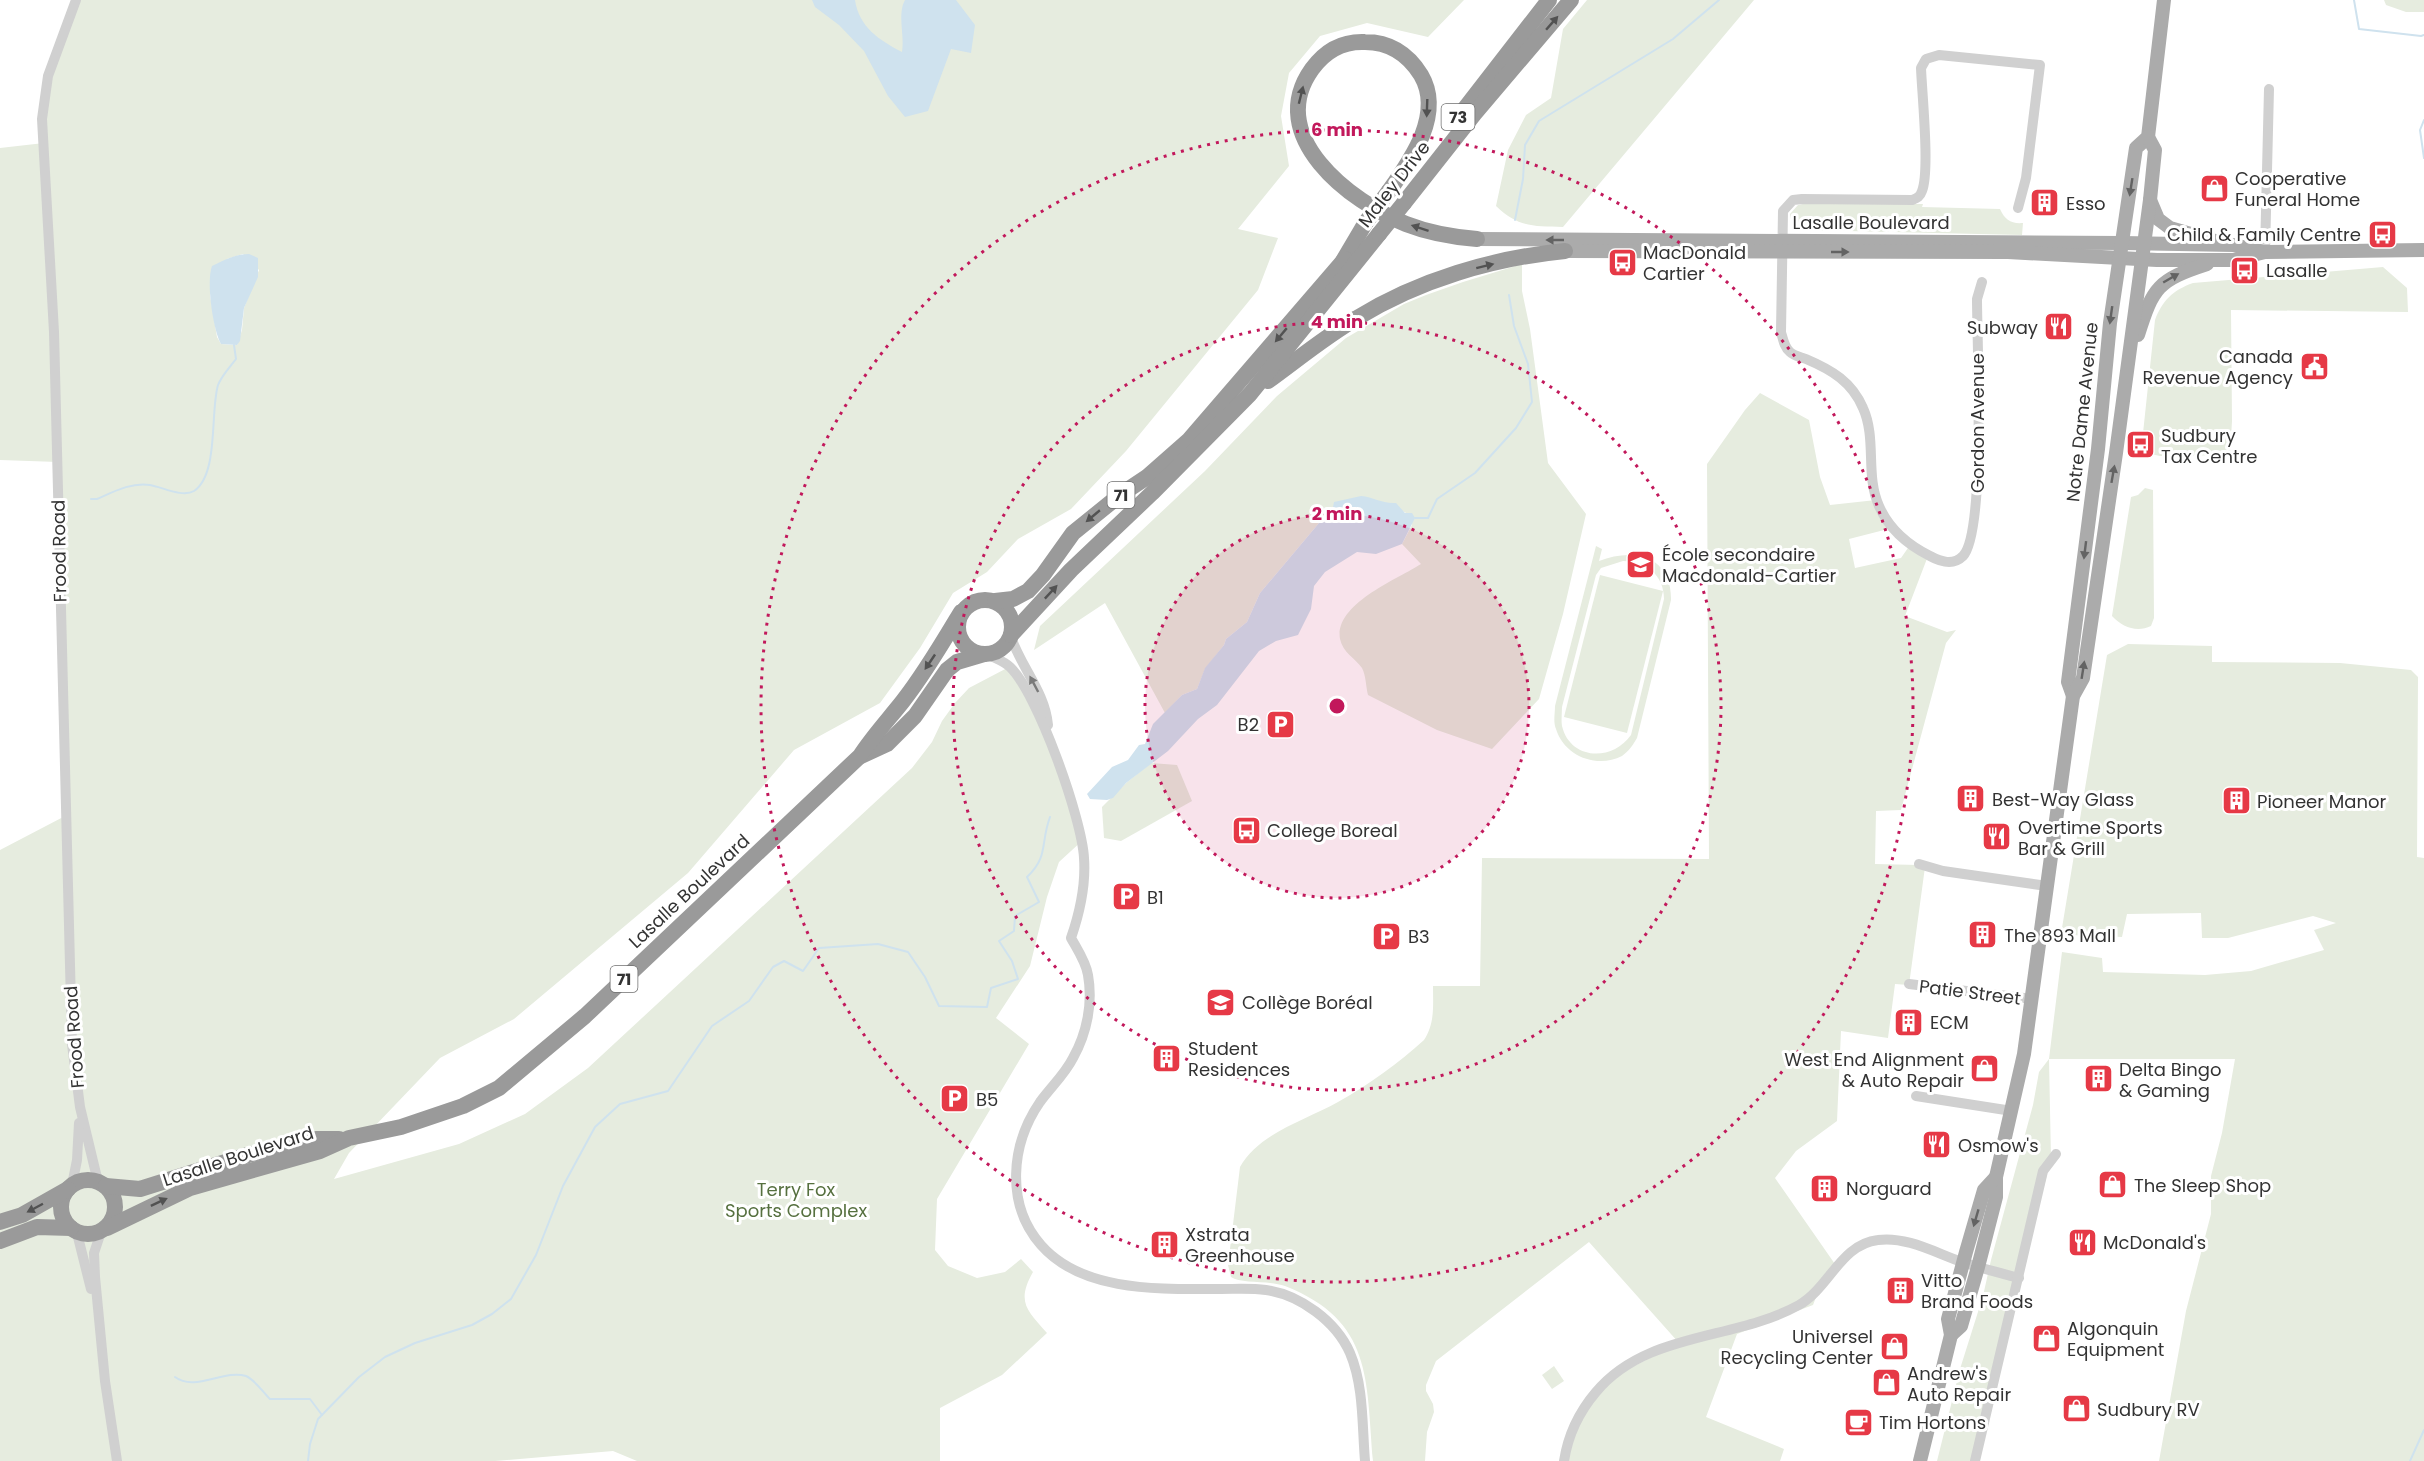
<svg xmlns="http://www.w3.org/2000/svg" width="2424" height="1461" viewBox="0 0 2424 1461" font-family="Poppins,sans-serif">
<rect width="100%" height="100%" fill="#fff"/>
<g fill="#e6ecdf" fill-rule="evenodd">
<path d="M77,0H1464L1428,37L1367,23L1320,36L1289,73L1281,116L1289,166L1238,229L1278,238L1258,290L1126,451L1071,509L1018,539L987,572L953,593L920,648L880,703L794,750L688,873L514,1019L440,1058L349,1153L334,1179L459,1144L525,1114L588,1068L912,768L932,742L942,721L955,703L969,688L1009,667L1026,688L1083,840L1059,862L1047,897L1030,966L996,1018L1029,1044L937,1199L935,1250L948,1266L977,1278L1005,1272L1021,1259L1033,1272C1016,1302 1027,1310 1047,1333L1002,1375L940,1408V1461H637L613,1451L495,1461H0V850L67,815L58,462L0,460V148L44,143V101ZM243,254L259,270L244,308L242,330L237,345L221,344L217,337L210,295L227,259Z"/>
<path d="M1587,0H1754L1563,227C1534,226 1519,228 1496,206L1508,150L1526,115L1551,98L1563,29Z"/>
<polygon points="2384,0 2424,0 2424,12 2406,12 2386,5"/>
<path d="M1803,204H1923L1922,207L2000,209C2005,220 2011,224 2023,223L2022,235L1804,230L1795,229L1792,224L1790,214L1798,205Z"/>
<path d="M1522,264V291L1530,329L1548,463L1586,514L1563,614L1539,699L1492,749L1437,730L1368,695C1366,688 1366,675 1362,668C1355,658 1343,653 1340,639C1334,604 1398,579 1421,564L1402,544L1412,525V513H1406L1399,509L1332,512L1319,523L1260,593L1247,622L1226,639L1224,645L1205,669L1197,689L1182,695L1165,713L1105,603L1034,650L1040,626L1205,471L1277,396L1346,338L1404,304L1426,295L1463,282Z"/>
<path d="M2383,267L2407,288L2408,312L2231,310L2232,421L2230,455L2160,456L2141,452L2155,320C2162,301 2173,290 2193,283Z"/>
<path d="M1760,393L1809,420L1820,477L1830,505L1876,500L1892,528L1849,539L1855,568L1901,558L1910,545L1928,556L1905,616L1947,632L1956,630L1946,643L1901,810L1876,811L1875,864L1919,865L1925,867L1909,985L1895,984L1888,1038L1841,1031L1837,1121L1796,1151L1775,1178L1837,1267L1820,1287L1813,1305L1737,1334L1706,1417L1784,1449L1780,1461H1564L1572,1432L1605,1381L1679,1343L1589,1242L1436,1361L1426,1385V1391L1433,1404L1434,1412L1427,1432L1425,1461H1373C1366,1379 1373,1321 1285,1286C1268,1280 1241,1284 1231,1277L1228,1265L1240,1167C1259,1133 1306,1120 1338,1102C1368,1085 1399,1063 1424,1040C1435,1024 1433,1005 1433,986H1480L1482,858L1709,859L1707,464L1745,410Z"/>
<path d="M2145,488L2153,490L2154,618L2151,626C2137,633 2122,627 2112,616L2131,497L2138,495Z"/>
<path d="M1596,546L1602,549L1599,561C1634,547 1672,556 1671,600L1637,738C1633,745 1629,751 1622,756C1597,769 1564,756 1556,729C1553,722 1555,714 1555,706ZM1623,561C1646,561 1664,575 1664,599L1631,735C1612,762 1570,760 1562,726C1561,720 1562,713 1562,707L1596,575L1601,568Z"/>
<polygon points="1600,575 1663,591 1627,733 1564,717"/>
<polygon points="2128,644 2212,646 2212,662 2340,663 2411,670 2418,677 2417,857 2424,858 2424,1461 2159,1461 2186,1311 2211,1214 2211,1176 2222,1133 2235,1059 2049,1059 2051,1159 1974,1461 1937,1461 1960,1369 1983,1296 1991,1260 2033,1105 2039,1072 2049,1059 2062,952 2102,958 2103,972 2205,975 2251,971 2324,950 2314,930 2336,923 2313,916 2228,938 2202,938 2201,913 2127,914 2122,937 2069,935 2062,928 2107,655"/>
<polygon points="1151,763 1177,765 1192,801 1121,841 1104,838 1102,807 1126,783"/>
<polygon points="1554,1366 1564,1381 1552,1389 1542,1375"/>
</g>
<g fill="#cfe2ee">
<path d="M812,0H855C859,27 879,40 902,52C905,36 897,14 905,0H956L975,25L971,53L951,49L928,111L905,117L888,96L864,51L839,25L815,7Z"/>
<path d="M249,254L258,258V277L244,308L240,341L237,345L221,344C213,329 206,282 212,266C225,260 235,254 249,254Z"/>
<path d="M1361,496C1374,497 1382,504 1396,503L1405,513H1412L1415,518L1402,544L1376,554L1357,552L1325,572L1314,586L1311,609L1298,635L1276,641L1259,651L1217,705L1198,719L1168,751L1126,783L1113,798L1107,800L1090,799L1087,794L1112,767L1128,760L1139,745L1145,744L1153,724L1182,695L1197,689L1205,668L1224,645L1226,639L1247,622L1260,593L1319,523L1332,512L1334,502Z"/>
</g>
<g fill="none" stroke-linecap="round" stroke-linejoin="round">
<g stroke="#cfe2ee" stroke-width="2">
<polyline points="2354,0 2359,29 2421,36 2424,35"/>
<polyline points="2424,120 2420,130 2424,158"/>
<polyline points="1515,220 1523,179 1525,145 1539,121 1673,39 1719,0"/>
<path d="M91,499H97C113,492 131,482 150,485C162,487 183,498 194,491C219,474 210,412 218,385C222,375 230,367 236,359L234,345"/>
<polyline points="1415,518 1428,518 1437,499 1475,473 1516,428 1532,402 1528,364 1514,326 1509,295"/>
<path d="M175,1377C195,1392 224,1369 246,1376C255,1380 263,1392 270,1399H310L322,1415"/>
<path d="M308,1461L310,1444L318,1419L359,1377L385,1357L415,1343L472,1325L492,1314L511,1299L536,1255L563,1186L595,1127L620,1104L668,1091L712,1026L749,1001L773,967L784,961L803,971L819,948L878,944L908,952L925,977L939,1006L987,1007L991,988L1018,979L1012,961L999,941L1014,931L1015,916L1039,902L1027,877C1049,856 1040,844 1050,817"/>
<polyline points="2410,1461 2424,1430"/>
</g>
<g stroke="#d0d0d0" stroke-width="10">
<polyline points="76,0 48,76 42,119 54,332 72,1044 80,1107 98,1182"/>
<polyline points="2265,252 2269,89"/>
<path d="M1982,282L1977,299C1977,341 1986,532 1963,556C1953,566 1941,562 1930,556C1908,545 1889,529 1879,506C1865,475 1877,439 1863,408C1852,382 1832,370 1806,359C1801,357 1794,356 1790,352C1784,347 1783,339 1781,332L1783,211L1793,200L1802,199L1912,200C1917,198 1920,197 1922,191C1930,171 1922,94 1921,68L1926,59L1939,55L2040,65L2026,178L2018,208"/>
<path d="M1011,637C1021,667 1045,692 1048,725"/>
<path d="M987,654C994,658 1004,661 1010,667C1038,694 1082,819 1084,858C1086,886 1080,912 1071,938C1077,949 1086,962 1088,975C1093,1003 1087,1033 1073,1058C1065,1074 1051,1087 1040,1102C1011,1144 1005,1204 1041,1245C1083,1293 1162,1289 1221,1289C1236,1289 1251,1288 1266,1290C1300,1295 1336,1321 1350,1353C1364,1386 1362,1426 1365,1461"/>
<polyline points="1919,864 1943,871 2047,886"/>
<polyline points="1909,984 2032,999"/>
<polyline points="1916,1096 2012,1111"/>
<polyline points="72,1185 77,1160 79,1123"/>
<polyline points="101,1232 94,1253 95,1277 105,1381 117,1461"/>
<polyline points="77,1233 91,1289"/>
<path d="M1564,1461C1568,1435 1579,1412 1596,1392C1647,1331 1734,1341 1799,1305C1829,1288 1841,1244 1878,1240C1906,1236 1936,1253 1962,1262C1980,1268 2000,1273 2019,1278"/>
<polyline points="1975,1461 2043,1171 2056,1154"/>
</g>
<g stroke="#ababab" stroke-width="14">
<polyline points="2150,200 2158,219 2170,228 2215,241"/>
<polyline points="1477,239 2123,243 2234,245 2260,251"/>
<polyline points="1565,251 2008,252 2157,260 2233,260 2265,252 2424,250"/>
<path d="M2138,335C2153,287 2158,280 2207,264"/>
<polyline points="2073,696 2068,682 2098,449 2110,323 2136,148 2148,137 2164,0"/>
<polyline points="1951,1335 1961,1326 1978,1267 1996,1197 1996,1177 2024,1054 2073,696 2083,678 2116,453 2150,200 2155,150 2148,137"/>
<polyline points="1920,1461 1951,1335 1948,1319 1966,1252 1984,1190 1996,1177"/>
</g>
<g stroke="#9a9a9a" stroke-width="16">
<polyline points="1463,111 1549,0"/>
<path d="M1389,191C1411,160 1444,114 1421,75C1408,54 1390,42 1365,42C1343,41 1325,51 1312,69C1264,136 1350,202 1406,224C1429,233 1452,237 1477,239"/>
<polyline points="1404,203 1475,113 1571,0"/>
<polyline points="1343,261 1366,222"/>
<path d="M1268,381C1297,360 1326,336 1357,318C1419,280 1493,258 1565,251"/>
<circle cx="985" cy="627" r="27"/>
<polyline points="995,601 1013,599 1028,591 1043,575 1073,533 1120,495 1147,477 1189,440 1345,259"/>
<polyline points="1011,635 1071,570 1152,493 1250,394 1379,234"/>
<polyline points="861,756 887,744 915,716 947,670 957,662 984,654"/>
<circle cx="88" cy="1207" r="27"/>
<polyline points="106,1186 140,1189 248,1155 316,1139 339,1139"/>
<polyline points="0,1222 22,1215 68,1189"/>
<path d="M107,1228L190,1188L320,1151L349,1138L401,1127L463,1106L499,1088L585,1016L860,756C873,736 888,720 903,701C925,673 943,642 961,612"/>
<polyline points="0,1241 37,1227 71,1228"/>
</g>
<g stroke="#9a9a9a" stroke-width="16">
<polyline points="1366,222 1389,191"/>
<polyline points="1379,234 1404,203"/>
</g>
</g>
<defs><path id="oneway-solid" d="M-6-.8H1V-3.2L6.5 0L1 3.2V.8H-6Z" transform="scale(1.5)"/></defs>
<g fill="#525252">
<use href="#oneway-solid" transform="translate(1552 23) rotate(-49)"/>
<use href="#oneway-solid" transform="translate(1301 95) rotate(-76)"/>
<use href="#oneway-solid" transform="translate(1427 108) rotate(92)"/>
<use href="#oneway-solid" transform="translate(1420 228) rotate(-162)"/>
<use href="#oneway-solid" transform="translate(1485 266) rotate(-14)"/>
<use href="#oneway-solid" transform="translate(1281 335) rotate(130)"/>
<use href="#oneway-solid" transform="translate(1093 516) rotate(140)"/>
<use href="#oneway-solid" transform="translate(1051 592) rotate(-47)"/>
<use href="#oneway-solid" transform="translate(930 662) rotate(124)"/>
<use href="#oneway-solid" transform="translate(159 1202) rotate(-25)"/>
<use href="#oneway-solid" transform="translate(35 1208) rotate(152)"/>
</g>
<g fill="#636363">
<use href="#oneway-solid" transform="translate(2131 187) rotate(99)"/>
<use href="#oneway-solid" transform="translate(1555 240) rotate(-180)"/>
<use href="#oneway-solid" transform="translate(1840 252)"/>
<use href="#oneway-solid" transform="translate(2171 278) rotate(-30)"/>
<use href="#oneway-solid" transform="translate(2111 315) rotate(98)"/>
<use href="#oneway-solid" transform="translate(2113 474) rotate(-80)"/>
<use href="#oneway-solid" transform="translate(2085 550) rotate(97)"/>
<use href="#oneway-solid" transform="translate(2083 670) rotate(-81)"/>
<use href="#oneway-solid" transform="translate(1976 1218) rotate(106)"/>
</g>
<use fill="#7a7a7a" href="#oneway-solid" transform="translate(1034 684) rotate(-118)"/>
<circle cx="1337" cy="706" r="192" fill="#c2185b" fill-opacity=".12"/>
<g fill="none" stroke="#c2185b" stroke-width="3" stroke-dasharray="3 6">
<circle cx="1337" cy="706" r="192"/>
<circle cx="1337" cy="706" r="384"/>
<circle cx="1337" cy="706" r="576"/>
</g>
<defs>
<symbol id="shop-square" viewBox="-11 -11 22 22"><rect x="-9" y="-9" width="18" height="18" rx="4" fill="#e63946" stroke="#fff"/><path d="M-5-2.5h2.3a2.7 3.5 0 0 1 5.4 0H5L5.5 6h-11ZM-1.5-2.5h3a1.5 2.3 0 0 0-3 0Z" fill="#fff"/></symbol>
<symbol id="building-square" viewBox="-11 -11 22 22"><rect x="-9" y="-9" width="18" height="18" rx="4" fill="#e63946" stroke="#fff"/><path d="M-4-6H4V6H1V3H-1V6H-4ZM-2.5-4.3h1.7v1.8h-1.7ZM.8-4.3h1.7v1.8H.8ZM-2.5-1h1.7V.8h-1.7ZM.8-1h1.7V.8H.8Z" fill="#fff"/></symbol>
<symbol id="bus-square" viewBox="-11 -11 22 22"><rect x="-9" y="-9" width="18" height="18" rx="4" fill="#e63946" stroke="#fff"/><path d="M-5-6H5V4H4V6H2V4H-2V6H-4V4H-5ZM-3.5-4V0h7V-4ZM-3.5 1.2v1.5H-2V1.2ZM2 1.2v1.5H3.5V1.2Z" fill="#fff"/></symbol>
<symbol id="restaurant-square" viewBox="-11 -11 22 22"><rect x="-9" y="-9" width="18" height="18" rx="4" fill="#e63946" stroke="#fff"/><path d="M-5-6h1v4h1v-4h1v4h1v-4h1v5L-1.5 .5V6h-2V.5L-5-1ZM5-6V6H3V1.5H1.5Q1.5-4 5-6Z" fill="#fff"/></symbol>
<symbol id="civic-square" viewBox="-11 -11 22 22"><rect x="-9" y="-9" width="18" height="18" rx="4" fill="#e63946" stroke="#fff"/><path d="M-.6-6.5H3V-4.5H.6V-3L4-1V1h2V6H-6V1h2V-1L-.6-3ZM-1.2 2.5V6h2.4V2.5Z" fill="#fff"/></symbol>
<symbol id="school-square" viewBox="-11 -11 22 22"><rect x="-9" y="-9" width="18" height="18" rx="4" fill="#e63946" stroke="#fff"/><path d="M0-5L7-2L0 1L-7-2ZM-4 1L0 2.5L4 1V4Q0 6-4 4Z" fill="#fff"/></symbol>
<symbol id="parking-square" viewBox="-11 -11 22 22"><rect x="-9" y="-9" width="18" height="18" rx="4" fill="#e63946" stroke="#fff"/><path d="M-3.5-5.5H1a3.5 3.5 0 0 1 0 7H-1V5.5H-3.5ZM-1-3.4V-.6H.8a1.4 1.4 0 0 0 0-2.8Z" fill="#fff"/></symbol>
<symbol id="university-square" viewBox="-11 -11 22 22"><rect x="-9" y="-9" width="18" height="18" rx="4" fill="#e63946" stroke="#fff"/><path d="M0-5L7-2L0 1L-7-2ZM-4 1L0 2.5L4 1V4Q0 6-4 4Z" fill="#fff"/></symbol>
<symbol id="cafe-square" viewBox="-11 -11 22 22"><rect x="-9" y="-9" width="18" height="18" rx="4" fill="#e63946" stroke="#fff"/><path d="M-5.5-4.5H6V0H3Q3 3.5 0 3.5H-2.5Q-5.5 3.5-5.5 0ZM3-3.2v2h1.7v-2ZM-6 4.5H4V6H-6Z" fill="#fff"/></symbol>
</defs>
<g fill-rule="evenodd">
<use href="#shop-square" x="2198" y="172" width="33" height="33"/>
<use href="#building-square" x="2028" y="186" width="33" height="33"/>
<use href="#bus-square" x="2366" y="218" width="33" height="33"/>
<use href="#bus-square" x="1606" y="246" width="33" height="33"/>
<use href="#bus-square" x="2228" y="254" width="33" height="33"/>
<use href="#restaurant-square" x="2042" y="310" width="33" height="33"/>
<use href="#civic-square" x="2298" y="350" width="33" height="33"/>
<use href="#bus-square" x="2124" y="428" width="33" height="33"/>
<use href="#school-square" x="1624" y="548" width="33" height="33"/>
<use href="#parking-square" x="1264" y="708" width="33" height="33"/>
<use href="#building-square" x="1954" y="782" width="33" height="33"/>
<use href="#building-square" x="2220" y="784" width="33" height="33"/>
<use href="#bus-square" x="1230" y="814" width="33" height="33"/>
<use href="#restaurant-square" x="1980" y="820" width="33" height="33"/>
<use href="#parking-square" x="1110" y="880" width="33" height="33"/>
<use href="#building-square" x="1966" y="918" width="33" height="33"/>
<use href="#parking-square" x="1370" y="920" width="33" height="33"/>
<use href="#university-square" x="1204" y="986" width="33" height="33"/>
<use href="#building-square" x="1892" y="1006" width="33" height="33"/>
<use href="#building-square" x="1150" y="1042" width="33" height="33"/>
<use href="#shop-square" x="1968" y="1052" width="33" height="33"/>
<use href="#building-square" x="2082" y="1062" width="33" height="33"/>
<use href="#parking-square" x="938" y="1082" width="33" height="33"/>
<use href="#restaurant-square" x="1920" y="1128" width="33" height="33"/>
<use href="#shop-square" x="2096" y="1168" width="33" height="33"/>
<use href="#building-square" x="1808" y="1172" width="33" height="33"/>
<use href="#restaurant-square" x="2066" y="1226" width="33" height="33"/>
<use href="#building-square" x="1148" y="1228" width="33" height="33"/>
<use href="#building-square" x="1884" y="1274" width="33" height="33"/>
<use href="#shop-square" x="2030" y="1322" width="33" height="33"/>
<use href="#shop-square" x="1878" y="1330" width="33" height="33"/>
<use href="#shop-square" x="1870" y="1366" width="33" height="33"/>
<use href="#shop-square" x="2060" y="1392" width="33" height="33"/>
<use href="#cafe-square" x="1842" y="1406" width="33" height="33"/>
</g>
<g text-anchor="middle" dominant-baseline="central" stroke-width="6" stroke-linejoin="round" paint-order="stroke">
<g fill="#fff" stroke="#707070" stroke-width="1.5">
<rect x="1441.5" y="104" width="33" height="26" rx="4.5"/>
<rect x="1107.5" y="482" width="27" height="26" rx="4.5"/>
<rect x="610.5" y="966" width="27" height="26" rx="4.5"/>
</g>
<g font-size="16" font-weight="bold" fill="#333">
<text x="1458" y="117">73</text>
<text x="1121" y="495">71</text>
<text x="624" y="979">71</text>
</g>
<g font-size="18" fill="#333" stroke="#fff" text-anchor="start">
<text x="2235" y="178">Cooperative<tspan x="2235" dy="21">Funeral Home</tspan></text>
<text x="2066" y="203">Esso</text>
<text x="2361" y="234" text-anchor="end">Child &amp; Family Centre</text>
<text x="1643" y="252">MacDonald<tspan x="1643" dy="21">Cartier</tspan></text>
<text x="2266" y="270">Lasalle</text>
<text x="2038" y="327" text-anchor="end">Subway</text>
<text x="2293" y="356" text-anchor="end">Canada<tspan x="2293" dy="21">Revenue Agency</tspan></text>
<text x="2161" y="435">Sudbury<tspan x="2161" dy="21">Tax Centre</tspan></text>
<text x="1662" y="554">École secondaire<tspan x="1662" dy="21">Macdonald-Cartier</tspan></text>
<text x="1259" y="724" text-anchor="end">B2</text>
<text x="1992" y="799">Best-Way Glass</text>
<text x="2257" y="801">Pioneer Manor</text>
<text x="2018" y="827">Overtime Sports<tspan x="2018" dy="21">Bar &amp; Grill</tspan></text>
<text x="1267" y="830">College Boreal</text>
<text x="1147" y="897">B1</text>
<text x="2004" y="935">The 893 Mall</text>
<text x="1408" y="936">B3</text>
<text x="1242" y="1002">Collège Boréal</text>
<text x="1930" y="1022">ECM</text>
<text x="1188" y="1048">Student<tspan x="1188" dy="21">Residences</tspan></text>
<text x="1964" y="1059" text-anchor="end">West End Alignment<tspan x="1964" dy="21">&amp; Auto Repair</tspan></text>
<text x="2119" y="1069">Delta Bingo<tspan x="2119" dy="21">&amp; Gaming</tspan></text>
<text x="976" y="1099">B5</text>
<text x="1958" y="1145">Osmow's</text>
<text x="2134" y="1185">The Sleep Shop</text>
<text x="1846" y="1188">Norguard</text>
<text x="1185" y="1234">Xstrata<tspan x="1185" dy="21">Greenhouse</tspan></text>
<text x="2103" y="1242">McDonald's</text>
<text x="1921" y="1280">Vitto<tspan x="1921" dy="21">Brand Foods</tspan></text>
<text x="2067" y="1328">Algonquin<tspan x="2067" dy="21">Equipment</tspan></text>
<text x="1873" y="1336" text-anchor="end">Universel<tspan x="1873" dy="21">Recycling Center</tspan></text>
<text x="1907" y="1373">Andrew's<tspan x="1907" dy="21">Auto Repair</tspan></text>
<text x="2097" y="1409">Sudbury RV</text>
<text x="1879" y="1422">Tim Hortons</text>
</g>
<g font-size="18" fill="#333" stroke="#fff">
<text transform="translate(1394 184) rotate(-52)">Maley Drive</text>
<text x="1871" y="222">Lasalle Boulevard</text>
<text transform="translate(2082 412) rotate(-84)">Notre Dame Avenue</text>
<text transform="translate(1977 423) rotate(-90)">Gordon Avenue</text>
<text transform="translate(59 551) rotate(-91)">Frood Road</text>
<text transform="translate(689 891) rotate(-43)">Lasalle Boulevard</text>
<text transform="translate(1970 992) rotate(7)">Patie Street</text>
<text transform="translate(74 1037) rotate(-94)">Frood Road</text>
<text transform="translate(238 1156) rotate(-18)">Lasalle Boulevard</text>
</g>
<g font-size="18" fill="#56703f" stroke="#fff">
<text x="796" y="1189">Terry Fox<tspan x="796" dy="21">Sports Complex</tspan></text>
</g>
</g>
<circle cx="1337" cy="706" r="9" fill="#c2185b" stroke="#fff" stroke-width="3"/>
<g font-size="18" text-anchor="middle" font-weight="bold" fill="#c2185b" stroke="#fff" stroke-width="6" stroke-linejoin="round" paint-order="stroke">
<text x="1337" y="136">6 min</text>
<text x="1337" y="328">4 min</text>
<text x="1337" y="520">2 min</text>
</g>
</svg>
